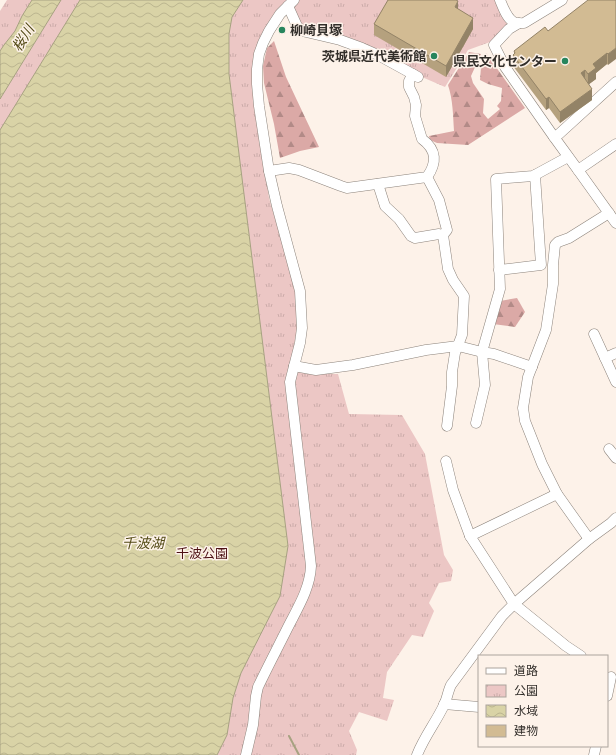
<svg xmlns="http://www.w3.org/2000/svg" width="616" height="755" viewBox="0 0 616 755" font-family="'DejaVu Sans','Noto Sans JP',sans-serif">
<defs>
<pattern id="forest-firs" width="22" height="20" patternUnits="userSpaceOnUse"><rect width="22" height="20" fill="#dba9a6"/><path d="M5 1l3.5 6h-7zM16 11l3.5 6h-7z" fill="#b28a87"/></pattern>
<pattern id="park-tufts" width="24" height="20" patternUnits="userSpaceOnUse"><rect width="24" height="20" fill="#ecc7c5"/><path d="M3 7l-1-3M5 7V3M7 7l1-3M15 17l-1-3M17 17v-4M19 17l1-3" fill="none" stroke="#cbaba9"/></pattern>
<pattern id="water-waves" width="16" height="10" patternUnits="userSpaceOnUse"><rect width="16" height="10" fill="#d9d3a6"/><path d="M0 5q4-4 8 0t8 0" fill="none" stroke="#bbb58f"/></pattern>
</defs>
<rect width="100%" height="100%" fill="#fdf2e9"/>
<g fill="url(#forest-firs)">
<polygon points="274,41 286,77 319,147 300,151 280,158 274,124 264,83 263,66 267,48"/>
<path d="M469,52L481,54L471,76L473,83L484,99L483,113L488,119L500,109L497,106L501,101L502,88L488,84L480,80L481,67L486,53L525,108L468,145L437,143L430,140L429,136L454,131C453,115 453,100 448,85Z"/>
<polygon points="517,298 525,312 515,327 493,324 500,301"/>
</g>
<polygon fill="url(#park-tufts)" points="7,0 496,0 509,27 490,42 468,50 445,87 302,25 287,3 278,9 271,18 264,31 253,61 252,75 254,100 269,198 292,275 296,293 297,329 290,369 307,374 338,374 349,414 402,415 425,454 444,555 453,570 451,581 439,583 429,603 434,611 423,637 412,635 387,672 383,698 394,700 387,721 359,712 349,731 357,750 356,755 0,755 0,11"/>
<g fill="url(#water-waves)" stroke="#a7a281">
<polygon points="32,0 61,0 0,99 0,51 4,45 15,31 22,16"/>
<polygon points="80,0 243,0 232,17 229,34 229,74 288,546 280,596 241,673 233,698 227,735 217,755 0,755 0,130"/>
</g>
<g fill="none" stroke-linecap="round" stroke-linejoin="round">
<polyline stroke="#a7a281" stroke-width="2" points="289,736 299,755"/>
<defs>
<g id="minor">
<path d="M500,0C503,7 507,19 514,22C517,24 521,23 524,23L562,0"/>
<polyline points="288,6 297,26 301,30 306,32 340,40 362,48 378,55 418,77"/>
<polyline points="519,23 509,29 494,45 505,67 554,137 578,170 616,223"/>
<polyline points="554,137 559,134 616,82"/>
<polyline points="578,170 616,144"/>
<path d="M269,171L289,168L299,170L341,186L347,188L427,177C437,163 437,150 422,139L415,116L416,105L414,97L409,87V81L413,74"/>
<polyline points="427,177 439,200 447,230 443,235 448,269 453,280 464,296 462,335 455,353 452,372 452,386 447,426"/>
<polyline points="378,184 385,206 399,219 411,236 415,238 439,234 443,235"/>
<polyline points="499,270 541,265 535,175"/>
<polyline points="594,334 616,382"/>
<polyline points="605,358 616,353"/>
<polyline points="294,366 316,370 353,365 426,350 458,346 482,352 494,354 532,367"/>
<polyline points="476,423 485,385 482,352 500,289 496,179 533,176 568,157"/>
<polyline points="609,449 616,458"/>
<polyline points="446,461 453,490 470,536 514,604 566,646 581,656"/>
<polyline points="470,536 557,494"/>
<polyline points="589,539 557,494 542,464 525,421 523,408 528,377 546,330 553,284 553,265 555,245 558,242 569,238 609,213"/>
<polyline points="607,696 611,677"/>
<polyline points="444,704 479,707"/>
<path d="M246,755L253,725L256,696L258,687C267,668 277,649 287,629C297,609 310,589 311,566L290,382L300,343L302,328L300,291L277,206L269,171L259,106L257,84V69L259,54L263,43L269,31L280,14L294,0"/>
<path d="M417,755C424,737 436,722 444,705C447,699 448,691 451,685L502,616L514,604L589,539L611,523L616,518"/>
<polyline points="594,755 596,746"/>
</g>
</defs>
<use href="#minor" stroke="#8c837b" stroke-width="11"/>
<use href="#minor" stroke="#fff" stroke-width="10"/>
</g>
<g fill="#b5a17e">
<polygon points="616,0 608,65 607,64 596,73 596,79 589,84 592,100 560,123 549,108 546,110 513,66 513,55 514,54 514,51 548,31"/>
<polygon points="458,9 473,29 446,77 374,35 374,24"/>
</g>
<g fill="#938367">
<polygon points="458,1 458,12 455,7"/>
<polygon points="473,18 473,29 446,77 446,66"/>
<polygon points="616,48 616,59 608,65 608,54"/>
<polygon points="607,53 607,64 596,73 596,79 588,85 588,74 593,64"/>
<polygon points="585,70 585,81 581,73"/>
<polygon points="592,89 592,100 560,123 560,112"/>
<polygon points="549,97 549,108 546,110 546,99"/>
</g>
<g fill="#d2bb93" stroke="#938367">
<polygon points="388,0 456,0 458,1 455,7 473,18 446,66 374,24"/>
<polygon points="588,0 616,0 616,48 608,54 607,53 593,64 596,68 588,74 585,70 581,73 592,89 560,112 549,97 546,99 513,55 515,53 514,51 545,27 548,31"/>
</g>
<g fill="#27855d" stroke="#fdf2e9" stroke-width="1.5">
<circle cx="282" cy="30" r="4"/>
<circle cx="434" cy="56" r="4"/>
<circle cx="565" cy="61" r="4"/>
</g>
<g text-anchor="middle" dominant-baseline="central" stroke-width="3" stroke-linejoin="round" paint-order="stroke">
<g font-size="13" font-weight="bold" fill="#322e2a" stroke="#fdf2e9" text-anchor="end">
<text x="290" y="30" text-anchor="start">柳崎貝塚</text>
<text x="426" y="56">茨城県近代美術館</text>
<text x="557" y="61">県民文化センター</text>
</g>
<g font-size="13" fill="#4d1114" stroke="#fdf2e9">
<text x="202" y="553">千波公園</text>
</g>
<g font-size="14" font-style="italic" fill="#534b16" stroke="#fdf2e9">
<text transform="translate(23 38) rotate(-58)">桜川</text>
<text x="143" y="543">千波湖</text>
</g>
</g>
<rect x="478" y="655" width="130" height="92" fill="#fdf2e9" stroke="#aca49d"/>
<rect x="486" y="668" width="20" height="6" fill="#ffffff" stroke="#aca49d"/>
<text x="514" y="675" font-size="12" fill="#322e2a">道路</text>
<rect x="486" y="685" width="20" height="12" fill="url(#park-tufts)" stroke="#aca49d"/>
<text x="514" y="695" font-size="12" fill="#322e2a">公園</text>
<rect x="486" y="705" width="20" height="12" fill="url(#water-waves)" stroke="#aca49d"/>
<text x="514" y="715" font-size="12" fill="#322e2a">水域</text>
<rect x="486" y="725" width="20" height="12" fill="#d2bb93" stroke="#aca49d"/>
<text x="514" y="735" font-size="12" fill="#322e2a">建物</text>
</svg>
